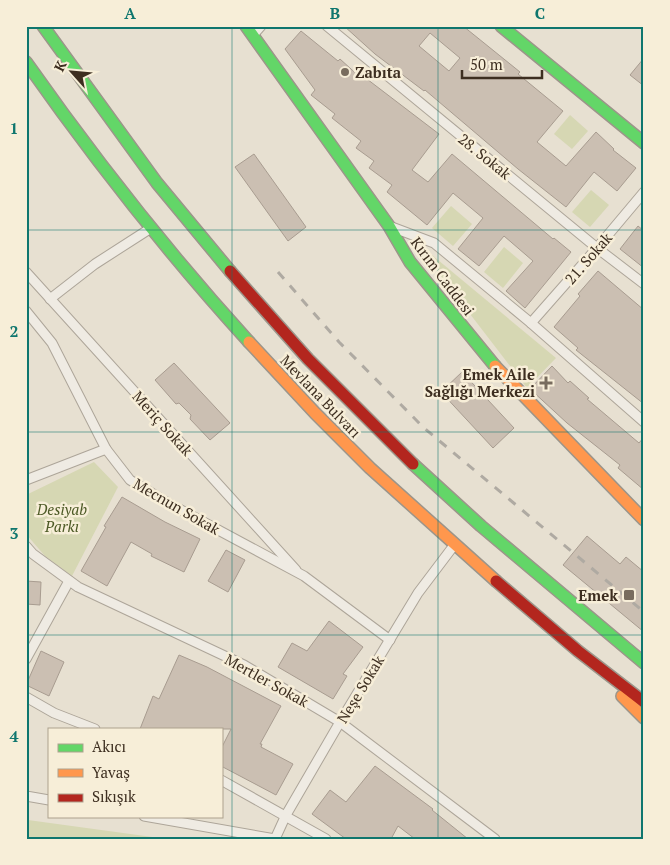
<svg xmlns="http://www.w3.org/2000/svg" width="670" height="865" viewBox="0 0 670 865" font-family="'PT Serif',serif">
<rect width="100%" height="100%" fill="#e7e0d1"/>
<g fill="#d6d7b3">
<polygon points="570,115 588,131 572,149 554,134"/>
<polygon points="591,190 609,205 590,227 572,212"/>
<polygon points="451,206 472,224 453,246 432,228"/>
<polygon points="504,247 523,263 503,288 484,272"/>
<polygon points="429,255 432,255 556,358 527,388 427,258"/>
<polygon points="94,462 118,487 72,576 45,556 26,534 26,495"/>
<polygon points="26,820 28,820 167,839 26,839"/>
</g>
<g fill="#cbbfb2" stroke="#a89c90" fill-rule="evenodd">
<path d="M344,26H463L520,72L518,74L563,111L537,142L566,166L596,132L614,149L613,150L636,168L617,191L594,172L566,207L518,169L425,90L424,91L375,54ZM430,33L460,58L449,71L419,46Z"/>
<polygon points="301,31 338,61 340,59 361,78 363,76 439,134 412,170 428,182 452,154 553,239 554,238 571,252 525,308 506,291 533,261 504,236 479,266 458,249 483,218 453,193 427,225 387,192 392,185 369,168 374,161 356,148 361,141 332,118 335,114 311,95 315,90 285,49"/>
<polygon points="644,58 644,86 630,75"/>
<polygon points="254,154 306,227 288,241 235,167"/>
<polygon points="638,226 644,231 644,268 620,249"/>
<polygon points="598,271 644,310 644,404 576,350 578,348 554,327 580,296 578,294"/>
<polygon points="174,363 230,423 210,440 190,419 191,415 179,403 176,404 155,380"/>
<polygon points="552,366 568,383 570,381 589,398 587,399 639,443 644,437 644,490 618,468 620,465 567,423 530,389"/>
<polygon points="462,372 514,428 493,448 441,392"/>
<polygon points="122,497 165,522 200,539 184,572 151,556 152,554 131,542 107,586 81,571 106,527 104,526"/>
<polygon points="587,536 620,564 626,557 644,572 644,632 563,565"/>
<polygon points="226,550 245,560 228,592 208,581"/>
<polygon points="26,581 41,582 40,605 26,604"/>
<polygon points="329,621 363,647 343,674 347,676 333,699 278,667 292,643 307,651"/>
<polygon points="41,651 64,662 49,696 26,685"/>
<polygon points="179,655 207,667 281,706 260,744 262,744 261,747 293,764 276,795 221,766 221,749 231,729 140,729 153,696 159,699"/>
<polygon points="375,766 433,809 432,810 468,839 415,839 398,826 391,839 346,839 312,814 330,790 346,802"/>
</g>
<g fill="none" stroke-linecap="round" stroke-linejoin="round">
<defs>
<g id="street">
<polyline points="327,26 597,248 644,284"/>
<polyline points="253,35 261,26"/>
<polyline points="389,226 434,243 531,323 644,422"/>
<polyline points="26,272 296,570"/>
<polyline points="50,299 95,264 151,228"/>
<polyline points="26,311 52,343 106,449 130,480 168,503 304,576 390,640"/>
<polyline points="531,323 597,248 644,192"/>
<polyline points="26,480 106,449"/>
<polyline points="26,546 33,554 78,587 244,665 340,722 495,839"/>
<polyline points="26,659 69,581"/>
<polyline points="26,697 54,713 95,729"/>
<polyline points="221,780 326,839"/>
<polyline points="26,796 49,800"/>
<polyline points="144,816 275,839"/>
<polyline points="275,839 286,815 340,722 418,593 455,544"/>
</g>
<g id="fast">
<polyline points="43,26 157,183 230,271"/>
<polyline points="246,26 389,226 410,262 495,366"/>
<polyline points="501,26 644,143"/>
<path d="M26,62C95,160 168,253 249,342"/>
<polyline points="413,464 481,526 644,663"/>
</g>
<g id="slow">
<polyline points="249,342 315,413 370,468 496,581"/>
<polyline points="495,366 644,520"/>
<polyline points="622,696 644,718"/>
</g>
<g id="jam">
<polyline points="230,271 308,359 413,464"/>
<polyline points="496,581 578,651 644,702"/>
</g>
</defs>
<use href="#street" stroke="#ada599" stroke-width="11"/>
<use href="#fast" stroke="#9c958a" stroke-width="14"/>
<use href="#slow" stroke="#9c958a" stroke-width="14"/>
<use href="#jam" stroke="#9c958a" stroke-width="14"/>
<use href="#street" stroke="#efebe3" stroke-width="9"/>
<use href="#fast" stroke="#63d668" stroke-width="11"/>
<use href="#slow" stroke="#ff974d" stroke-width="11"/>
<use href="#jam" stroke="#b3261e" stroke-width="11"/>
<polyline stroke="#afaaa2" stroke-width="3" stroke-dasharray="9 9" stroke-linecap="butt" points="278,272 339,342 424,428 644,612"/>
</g>
<path fill="none" stroke="#0f766e" stroke-width="1" stroke-opacity="0.55" d="M232,26V839M438,26V839M26,230H644M26,432H644M26,635H644"/>
<g fill="#786c5e" stroke="#f7eed8" stroke-width="2">
<circle cx="345" cy="72" r="5"/>
<path d="M543.5 375.5h5v5h5v5h-5v5h-5v-5h-5v-5h5z"/>
<rect x="623" y="589" width="12" height="12" rx="2.5"/>
</g>
<g text-anchor="middle" dominant-baseline="central" stroke-width="5" stroke-linejoin="round" paint-order="stroke">
<g font-size="15" font-weight="bold" fill="#3d2e20" stroke="#f7eed8" text-anchor="end">
<text x="355" y="72" text-anchor="start">Zabıta</text>
<text x="535" y="374">Emek Aile<tspan x="535" dy="17">Sağlığı Merkezi</tspan></text>
<text x="618" y="595">Emek</text>
</g>
<g font-size="15" fill="#3d2e20" stroke="#f7eed8">
<text transform="translate(485 156) rotate(39)">28. Sokak</text>
<text transform="translate(588 258) rotate(-49)">21. Sokak</text>
<text transform="translate(443 276) rotate(53)">Kırım Caddesi</text>
<text transform="translate(321 396) rotate(46)">Mevlana Bulvarı</text>
<text transform="translate(163 423) rotate(48)">Meriç Sokak</text>
<text transform="translate(177 506) rotate(30)">Mecnun Sokak</text>
<text transform="translate(267 680) rotate(29)">Mertler Sokak</text>
<text transform="translate(360 689) rotate(-59)">Neşe Sokak</text>
</g>
<g font-size="15" font-style="italic" fill="#4d5a26" stroke="#f7eed8">
<text x="62" y="509">Desiyab<tspan x="62" dy="17">Parkı</tspan></text>
</g>
</g>
<rect width="670" height="865" fill="none" stroke="#f7eed8" stroke-width="55"/>
<rect x="48" y="728" width="175" height="90" fill="#f7eed8" stroke="#ada18e"/>
<rect x="58" y="744" width="25" height="8" fill="#63d668" stroke="#ada18e"/>
<text x="92" y="752" font-size="15" fill="#3d2e20">Akıcı</text>
<rect x="58" y="769" width="25" height="8" fill="#ff974d" stroke="#ada18e"/>
<text x="92" y="778" font-size="15" fill="#3d2e20">Yavaş</text>
<rect x="58" y="794" width="25" height="8" fill="#b3261e" stroke="#ada18e"/>
<text x="92" y="802" font-size="15" fill="#3d2e20">Sıkışık</text>
<g transform="translate(72 72) rotate(297)" stroke="#f7eed8" stroke-width="4" paint-order="stroke">
<path d="M0-4L9 19L0 12L-9 19Z" fill="#3d2e20"/>
<text y="-8" font-size="14" font-weight="bold" text-anchor="middle" fill="#3d2e20">K</text>
</g>
<path d="M462 70v8h80v-8" fill="none" stroke="#3d2e20" stroke-width="2.5"/>
<text x="470" y="70" font-size="15" fill="#3d2e20" stroke="#f7eed8" stroke-width="4" paint-order="stroke">50 m</text>
<rect x="28" y="28" width="614" height="810" fill="none" stroke="#0f766e" stroke-width="2"/>
<g font-size="16" text-anchor="middle" font-weight="bold" fill="#0f766e">
<text x="130" y="19">A</text>
<text x="335" y="19">B</text>
<text x="540" y="19">C</text>
<text x="14" y="134">1</text>
<text x="14" y="337">2</text>
<text x="14" y="539">3</text>
<text x="14" y="742">4</text>
</g>
</svg>
